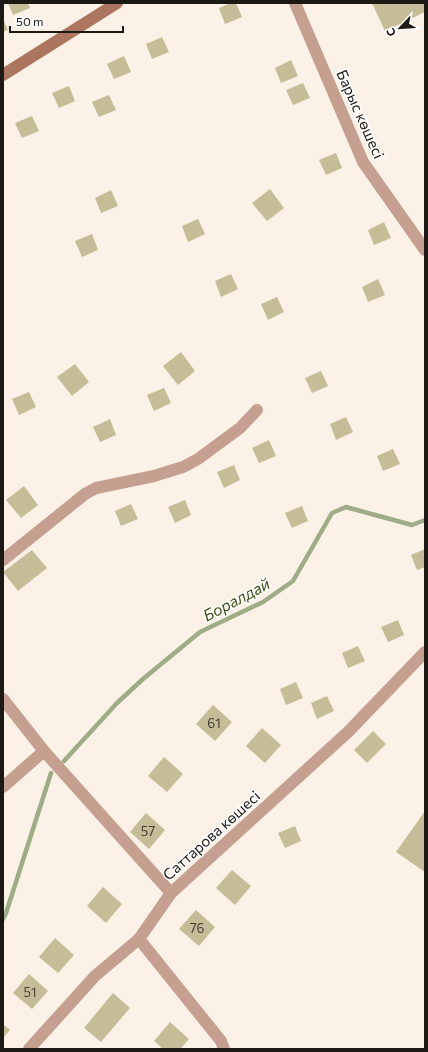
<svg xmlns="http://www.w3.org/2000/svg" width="428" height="1052" viewBox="0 0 428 1052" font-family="Commissioner,sans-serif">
<rect width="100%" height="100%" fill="#fcf1e6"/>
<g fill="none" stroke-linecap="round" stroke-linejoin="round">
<g stroke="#9eac88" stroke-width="4.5">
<polyline points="64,761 117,703 143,679 200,632 263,602 293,581 332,513 346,507 412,525 425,520"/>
<polyline points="3,919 6,913 51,773"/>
</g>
</g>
<g fill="#c5bd97">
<polygon points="8,3 28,3 30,8 13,15"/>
<polygon points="231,3 236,3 242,17 225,24 219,8"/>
<polygon points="372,3 425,3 425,12 385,31"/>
<polygon points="3,19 8,30 3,32"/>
<polygon points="162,37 169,52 152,59 146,44"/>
<polygon points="124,56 131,72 114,79 107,64"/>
<polygon points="291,60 298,76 281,83 275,68"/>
<polygon points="303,83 310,98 293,105 286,90"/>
<polygon points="69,86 75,101 59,108 52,93"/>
<polygon points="109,95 116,110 99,117 92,102"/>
<polygon points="32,116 39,131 22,138 15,123"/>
<polygon points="336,153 342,168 326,175 319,160"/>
<polygon points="270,189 284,208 267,221 252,203"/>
<polygon points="111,190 118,206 101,213 95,198"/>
<polygon points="198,219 205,234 188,242 182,226"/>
<polygon points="384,222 391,238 374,245 368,230"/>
<polygon points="92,234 98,250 82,257 75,241"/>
<polygon points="231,274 238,289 221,297 215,281"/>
<polygon points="378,279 385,295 368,302 362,287"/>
<polygon points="277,297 284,312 268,320 261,304"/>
<polygon points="181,352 195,371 178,385 163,366"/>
<polygon points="75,364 89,382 72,396 57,377"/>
<polygon points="321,371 328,386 312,393 305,378"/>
<polygon points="164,388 171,403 154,411 147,395"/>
<polygon points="29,392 36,407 19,415 12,399"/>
<polygon points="346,417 353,432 336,440 330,424"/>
<polygon points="110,419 116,435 100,442 93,427"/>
<polygon points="269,440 276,456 259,463 252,448"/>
<polygon points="393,449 400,464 383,471 377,456"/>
<polygon points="234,465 240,480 224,488 217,472"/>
<polygon points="24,486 38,505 21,518 6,500"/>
<polygon points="185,500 191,515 175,523 168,507"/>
<polygon points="131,504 138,519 121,526 115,511"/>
<polygon points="302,506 308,521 292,528 285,513"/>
<polygon points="425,549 425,567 417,570 411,555"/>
<polygon points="32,550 47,568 18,591 3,572"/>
<polygon points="398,620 404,635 388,642 381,627"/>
<polygon points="358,646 365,661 348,668 342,653"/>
<polygon points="296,682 303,698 286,705 280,689"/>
<polygon points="327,696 334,711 317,719 311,703"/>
<polygon points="213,705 232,722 215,741 196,724"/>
<polygon points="262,728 281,745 265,763 246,746"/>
<polygon points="373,731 386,744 367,763 354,750"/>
<polygon points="164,757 183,774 167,792 148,776"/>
<polygon points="425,811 425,872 396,852"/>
<polygon points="146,813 165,830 149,849 130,832"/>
<polygon points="295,826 301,841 285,848 278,833"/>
<polygon points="232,870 251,886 235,905 216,888"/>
<polygon points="103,887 122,904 106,923 87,906"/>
<polygon points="196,910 215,927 199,946 179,929"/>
<polygon points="55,938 74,955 58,973 39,957"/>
<polygon points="29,974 48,991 32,1009 13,993"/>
<polygon points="113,993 130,1008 101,1042 84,1028"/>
<polygon points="170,1022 189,1039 180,1049 163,1049 154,1041"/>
<polygon points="3,1024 10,1030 3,1038"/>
</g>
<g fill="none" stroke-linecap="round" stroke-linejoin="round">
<g stroke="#c59f90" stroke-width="12">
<polyline points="295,3 363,162 425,250"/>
<polyline points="3,560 85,494 96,488 154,476 183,467 198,459 240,428 257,410"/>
<polyline points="3,699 44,751 171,893"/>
<polyline points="3,787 44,751"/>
<polyline points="139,939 221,1041 224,1049"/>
<polyline points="29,1049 95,976 139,939 171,893 348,732 425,652"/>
</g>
<polyline stroke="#ac7560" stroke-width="12" points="3,75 117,3"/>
</g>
<g text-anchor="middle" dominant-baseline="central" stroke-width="3" stroke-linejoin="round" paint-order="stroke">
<g font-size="13" fill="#464135">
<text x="214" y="723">61</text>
<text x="148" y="831">57</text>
<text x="197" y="928">76</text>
<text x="30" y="992">51</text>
</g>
<g font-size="15" fill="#1c1814" stroke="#fff">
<text transform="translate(361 114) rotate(66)">Барыс көшесі</text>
<text transform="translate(211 835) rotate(-42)">Саттарова көшесі</text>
</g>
<g font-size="16" font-style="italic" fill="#40521b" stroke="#fff">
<text transform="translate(236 599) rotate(-28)">Боралдай</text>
</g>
</g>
<rect width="428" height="1052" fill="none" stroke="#1c1814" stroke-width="8"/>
<g transform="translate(400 28) rotate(245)" stroke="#ffffff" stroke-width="3" paint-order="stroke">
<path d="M0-3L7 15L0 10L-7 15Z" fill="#1c1814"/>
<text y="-6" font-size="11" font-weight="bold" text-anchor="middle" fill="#1c1814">С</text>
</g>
<path d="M10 26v6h113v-6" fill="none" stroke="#1c1814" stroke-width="2"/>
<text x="16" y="26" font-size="12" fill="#1c1814" stroke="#ffffff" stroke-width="3" paint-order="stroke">50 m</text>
</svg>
